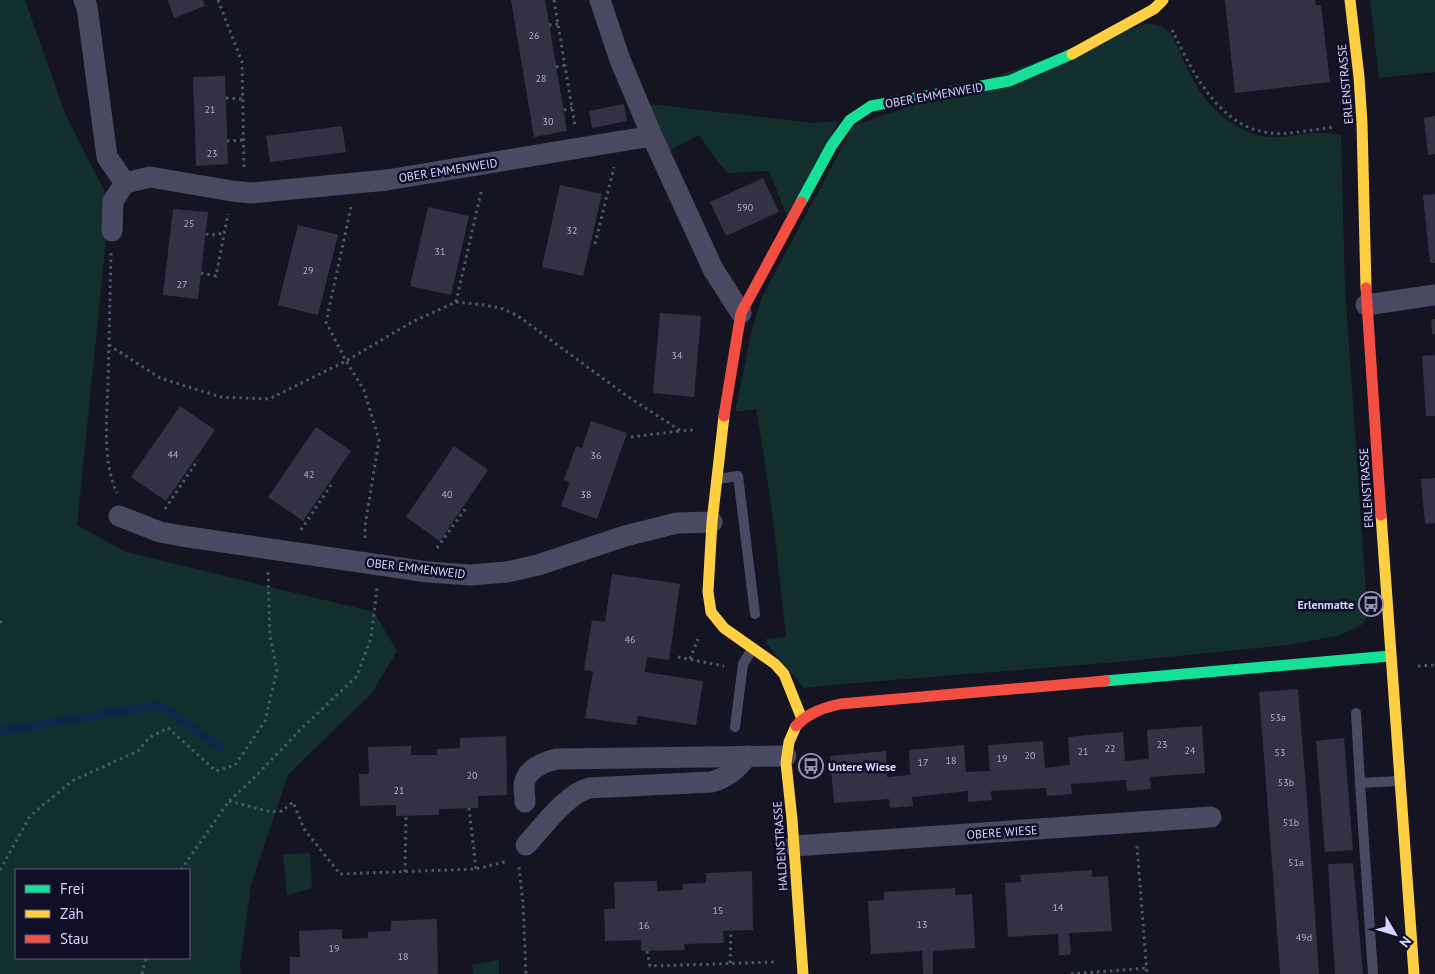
<svg xmlns="http://www.w3.org/2000/svg" width="1435" height="974" viewBox="0 0 1435 974" font-family="'PT Sans',sans-serif">
<rect width="100%" height="100%" fill="#151422"/>
<g fill="#122e2d" fill-rule="evenodd">
<path d="M0,0H25L66,116L110,202L77,525L126,552L374,612L397,651L372,693L288,775L251,885L240,965L241,974H0ZM16,870H189V958H16Z"/>
<polygon points="1370,0 1435,0 1435,72 1379,78"/>
<path d="M1148,23C1154,25 1162,25 1166,29C1175,37 1179,51 1184,62C1200,96 1218,121 1254,134C1277,142 1299,132 1322,133C1328,133 1335,135 1341,135L1345,287L1366,593L1359,595L1361,615L1369,614L1363,624L1355,629L1337,636L1288,645L1118,662L832,685L804,688L766,643V639L786,637C778,561 770,485 756,409L735,412L752,329L762,297L853,126Z"/>
<polygon points="649,104 814,123 839,121 788,219 769,171 728,173 717,161 699,135 669,151"/>
<polygon points="310,853 312,888 287,895 283,854"/>
<polygon points="499,960 499,974 473,974 472,965"/>
</g>
<g fill="none" stroke-linecap="round" stroke-linejoin="round">
<polyline stroke="#0d264a" stroke-width="8" points="0,731 160,705 220,747"/>
</g>
<g fill="#333244">
<polygon points="168,0 203,0 205,6 174,18"/>
<polygon points="511,0 545,0 567,131 534,137"/>
<polygon points="1225,0 1315,0 1316,5 1321,5 1330,82 1235,93"/>
<polygon points="225,76 228,164 196,166 193,77"/>
<polygon points="624,104 627,121 592,128 589,111"/>
<polygon points="1435,116 1435,154 1428,155 1424,118"/>
<polygon points="342,126 346,152 270,162 266,136"/>
<polygon points="763,178 779,212 726,236 710,202"/>
<polygon points="560,185 602,194 583,276 542,267"/>
<polygon points="1435,194 1435,263 1430,263 1423,195"/>
<polygon points="428,207 469,216 451,295 410,286"/>
<polygon points="173,209 208,212 198,299 163,295"/>
<polygon points="298,225 338,235 318,315 278,305"/>
<polygon points="660,313 701,316 694,397 653,393"/>
<polygon points="1431,319 1435,319 1435,334 1432,334"/>
<polygon points="1435,355 1435,416 1426,416 1422,356"/>
<polygon points="180,406 215,430 166,501 131,477"/>
<polygon points="591,421 627,433 597,519 561,506 570,482 564,480 576,446 582,448"/>
<polygon points="316,427 351,451 303,521 268,497"/>
<polygon points="454,446 488,470 440,541 406,517"/>
<polygon points="1435,478 1435,523 1425,524 1421,479"/>
<polygon points="612,574 680,584 669,660 647,657 645,672 703,681 696,725 638,716 636,725 585,718 593,671 584,670 592,620 605,622"/>
<polygon points="1298,689 1307,799 1319,974 1280,974 1273,876 1259,692"/>
<polygon points="1202,726 1205,773 1150,777 1151,789 1127,791 1126,780 1071,784 1072,794 1047,796 1046,788 991,791 992,800 968,802 968,791 912,797 913,806 890,808 889,799 834,803 830,756 886,751 887,777 910,775 909,750 964,745 966,772 990,771 988,745 1043,741 1045,768 1070,765 1068,737 1123,732 1125,761 1149,759 1147,730"/>
<polygon points="506,736 507,795 478,796 478,808 439,809 439,815 396,816 396,805 360,806 359,774 369,774 368,747 411,746 411,755 437,755 437,749 460,748 460,738"/>
<polygon points="1344,738 1353,850 1325,852 1316,741"/>
<polygon points="1353,863 1363,974 1335,974 1328,864"/>
<polygon points="1092,870 1092,877 1108,876 1112,931 1069,933 1071,954 1065,955 1059,955 1058,934 1008,937 1005,883 1021,882 1020,875"/>
<polygon points="752,871 753,930 723,931 724,943 684,944 685,950 641,951 641,940 605,941 604,909 615,909 614,882 657,881 657,891 683,890 683,884 706,883 706,873"/>
<polygon points="955,888 955,895 972,894 975,948 933,951 933,974 923,974 922,951 871,954 868,901 884,900 884,892"/>
<polygon points="437,919 438,974 290,974 290,957 300,957 299,931 342,929 342,939 368,938 368,932 391,931 391,921"/>
</g>
<g fill="none" stroke-linecap="round" stroke-linejoin="round">
<g stroke="#495b6a" stroke-width="3" stroke-dasharray="2.5 4" stroke-linecap="butt">
<polyline points="218,0 242,62 244,167"/>
<polyline points="554,0 575,126"/>
<polyline points="549,25 558,24"/>
<path d="M1172,30C1193,72 1218,127 1270,133C1291,135 1314,129 1335,127"/>
<polyline points="556,67 565,65"/>
<polyline points="226,98 242,99"/>
<polyline points="564,110 572,108"/>
<polyline points="227,141 243,140"/>
<polyline points="351,207 326,322 346,361 364,390 379,440 365,526 365,540"/>
<polyline points="206,234 212,235 224,233"/>
<polyline points="595,244 614,167"/>
<path d="M111,253C110,297 109,340 108,383C107,418 102,461 117,493"/>
<polyline points="201,273 216,276 228,214"/>
<polyline points="456,302 482,188"/>
<polyline points="109,345 160,378 221,397 269,399 346,361 412,322 456,302 485,305 504,309 518,316 627,396 681,431 694,430"/>
<polyline points="631,437 680,431"/>
<polyline points="165,509 198,460"/>
<polyline points="301,530 331,485"/>
<polyline points="437,548 466,508"/>
<polyline points="0,621 2,623"/>
<polyline points="678,657 724,666"/>
<polyline points="690,659 698,639"/>
<polyline points="1418,666 1435,665"/>
<polyline points="229,801 271,812 282,811 293,802 304,829 340,874 476,869 508,861"/>
<polyline points="469,808 476,869"/>
<polyline points="1137,846 1147,974"/>
<polyline points="519,867 523,903 526,974"/>
<polyline points="0,870 30,816 72,781 138,751 150,737 168,728 216,771 235,765 265,721 277,670 270,637 268,572"/>
<polyline points="181,870 229,801 252,780 302,728 357,676 371,638 377,588"/>
<polyline points="405,872 406,816"/>
<polyline points="647,951 650,966 776,962"/>
<polyline points="730,963 731,931"/>
<polyline points="142,974 146,958"/>
<polyline points="1071,974 1147,968"/>
</g>
<g stroke="#494963" stroke-width="10">
<polyline points="718,479 738,476 755,614"/>
<polyline points="1356,713 1360,783"/>
<polyline points="735,727 743,664 753,648"/>
<polyline points="1373,974 1360,783 1399,781"/>
</g>
<g stroke="#494963" stroke-width="21">
<polyline points="84,0 87,7 107,157 125,183"/>
<polyline points="600,0 620,60 652,136 713,269 741,313"/>
<polyline points="112,231 113,201 125,183 150,177 232,191 251,193 387,180 652,136"/>
<polyline points="1366,305 1435,295"/>
<polyline points="119,516 160,532 182,536 428,572 471,575 507,572 538,565 625,536 677,523 712,522"/>
<path d="M525,802C525,796 524,791 524,785C526,769 544,762 557,759L786,756"/>
<path d="M526,845C543,827 565,795 589,788L711,782C727,778 737,769 747,756"/>
<polyline points="794,846 1211,817"/>
</g>
<g stroke="#16e098" stroke-width="11">
<polyline points="801,202 832,145 850,120 871,106 1009,81 1072,54"/>
<polyline points="1105,681 1390,656"/>
</g>
<g stroke="#ffcf43" stroke-width="11">
<polyline points="1350,0 1359,77 1362,123 1366,288"/>
<polyline points="1072,54 1154,9 1163,0"/>
<polyline points="724,416 712,522 708,592 711,612 724,628 775,664 784,674 802,719"/>
<polyline points="1381,515 1414,974"/>
<polyline points="796,726 789,742 786,763 792,819 803,974"/>
</g>
<g stroke="#f24e42" stroke-width="11">
<polyline points="1366,288 1381,515"/>
<polyline points="724,416 741,313 801,202"/>
<path d="M796,726C808,713 823,708 840,704L1105,681"/>
</g>
</g>
<defs>
<symbol id="bus-ring" viewBox="-11 -11 22 22"><circle r="9.5" fill="#110e28" stroke="#9491b2" stroke-width="1.5"/><path d="M-5-6H5V4H4V6H2V4H-2V6H-4V4H-5ZM-3.5-4V0h7V-4ZM-3.5 1.2v1.5H-2V1.2ZM2 1.2v1.5H3.5V1.2Z" fill="#9491b2"/></symbol>
</defs>
<g fill-rule="evenodd">
<use href="#bus-ring" x="1357" y="590" width="28" height="28"/>
<use href="#bus-ring" x="797" y="752" width="28" height="28"/>
</g>
<g text-anchor="middle" dominant-baseline="central" stroke-width="5" stroke-linejoin="round" paint-order="stroke">
<g font-size="10" fill="#afacd0">
<text x="534" y="35">26</text>
<text x="541" y="78">28</text>
<text x="210" y="109">21</text>
<text x="548" y="121">30</text>
<text x="212" y="153">23</text>
<text x="745" y="207">590</text>
<text x="189" y="223">25</text>
<text x="572" y="230">32</text>
<text x="440" y="251">31</text>
<text x="308" y="270">29</text>
<text x="182" y="284">27</text>
<text x="677" y="355">34</text>
<text x="173" y="454">44</text>
<text x="596" y="455">36</text>
<text x="309" y="474">42</text>
<text x="447" y="494">40</text>
<text x="586" y="494">38</text>
<text x="630" y="639">46</text>
<text x="1278" y="717">53a</text>
<text x="1162" y="744">23</text>
<text x="1110" y="748">22</text>
<text x="1190" y="750">24</text>
<text x="1083" y="751">21</text>
<text x="1280" y="752">53</text>
<text x="1030" y="755">20</text>
<text x="1002" y="758">19</text>
<text x="951" y="760">18</text>
<text x="923" y="762">17</text>
<text x="472" y="775">20</text>
<text x="1286" y="782">53b</text>
<text x="399" y="790">21</text>
<text x="1291" y="822">51b</text>
<text x="1296" y="862">51a</text>
<text x="1058" y="907">14</text>
<text x="718" y="910">15</text>
<text x="922" y="924">13</text>
<text x="644" y="925">16</text>
<text x="1304" y="937">49d</text>
<text x="334" y="948">19</text>
<text x="403" y="956">18</text>
</g>
<g font-size="12" fill="#d8d5ff" stroke="#110e28">
<text transform="translate(1345 84) rotate(-95)">ERLENSTRASSE</text>
<text transform="translate(934 95) rotate(-10)">OBER EMMENWEID</text>
<text transform="translate(448 170) rotate(-9)">OBER EMMENWEID</text>
<text transform="translate(1366 488) rotate(-94)">ERLENSTRASSE</text>
<text transform="translate(416 568) rotate(7)">OBER EMMENWEID</text>
<text transform="translate(1002 832) rotate(-4)">OBERE WIESE</text>
<text transform="translate(780 846) rotate(-94)">HALDENSTRASSE</text>
</g>
<g font-size="12" font-weight="bold" fill="#d8d5ff" stroke="#110e28" text-anchor="end">
<text x="1354" y="604">Erlenmatte</text>
<text x="828" y="766" text-anchor="start">Untere Wiese</text>
</g>
</g>
<rect x="15" y="869" width="175" height="90" fill="#110e28" stroke="#615e7e"/>
<rect x="25" y="885" width="25" height="8" fill="#16e098" stroke="#615e7e"/>
<text x="60" y="894" font-size="15" fill="#d8d5ff">Frei</text>
<rect x="25" y="910" width="25" height="8" fill="#ffcf43" stroke="#615e7e"/>
<text x="60" y="919" font-size="15" fill="#d8d5ff">Zäh</text>
<rect x="25" y="935" width="25" height="8" fill="#f24e42" stroke="#615e7e"/>
<text x="60" y="944" font-size="15" fill="#d8d5ff">Stau</text>
<g transform="translate(1395 934) rotate(128)" stroke="#110e28" stroke-width="4" paint-order="stroke">
<path d="M0-4L9 19L0 12L-9 19Z" fill="#d8d5ff"/>
<text y="-8" font-size="14" font-weight="bold" text-anchor="middle" fill="#d8d5ff">N</text>
</g>
</svg>
